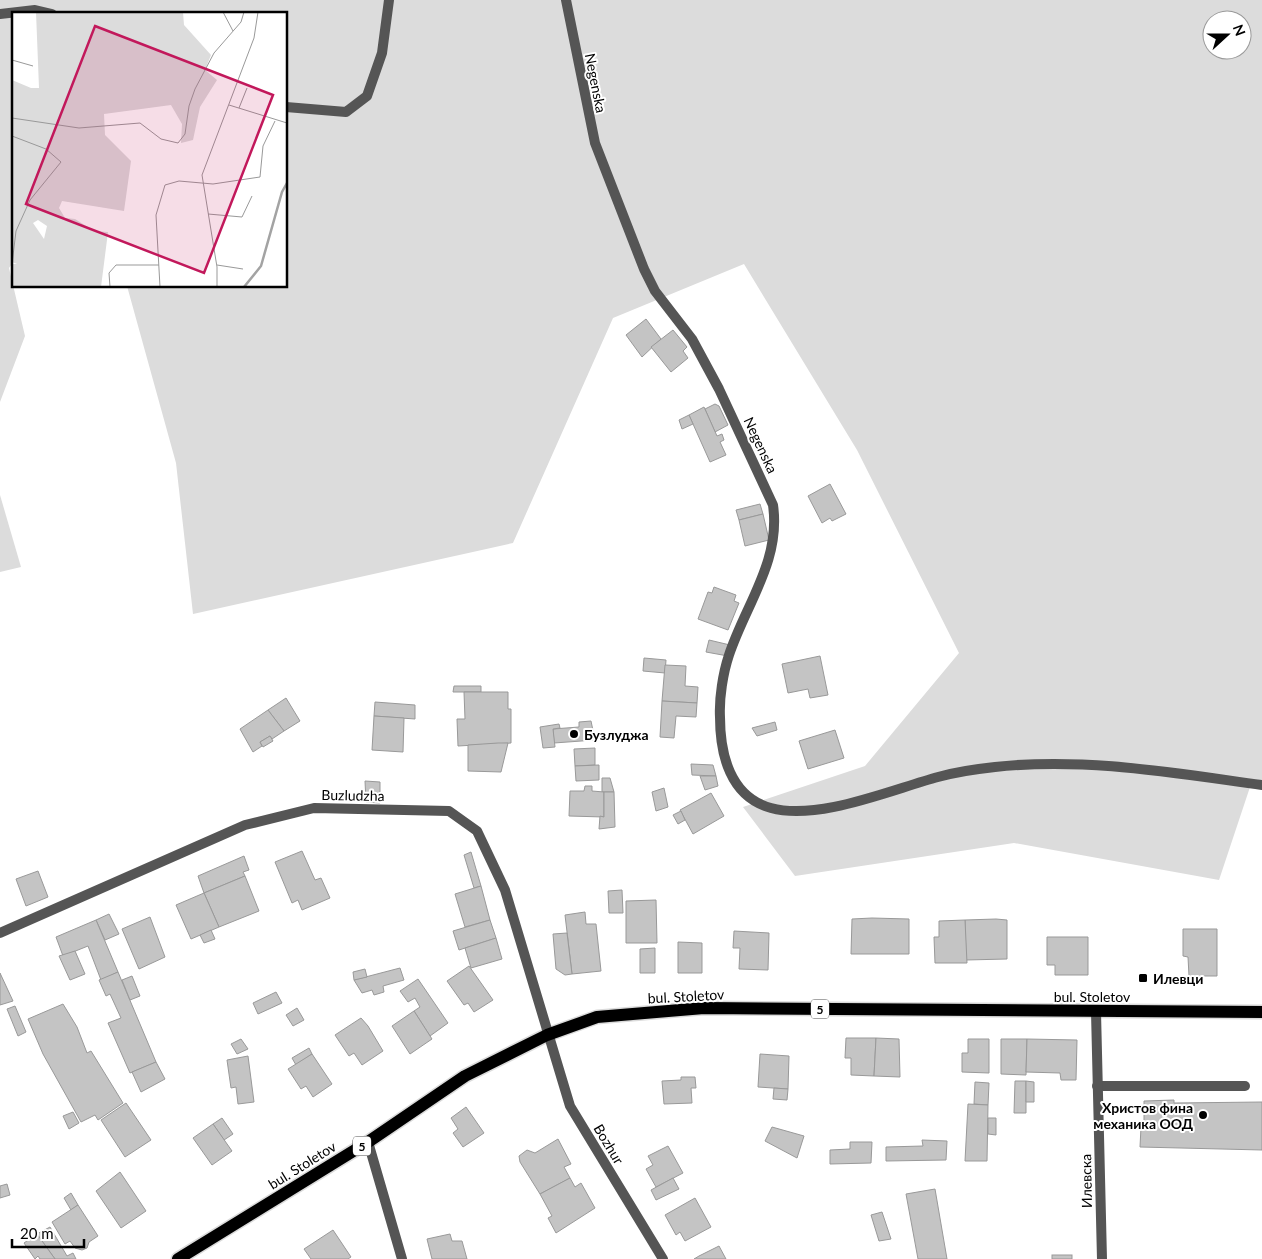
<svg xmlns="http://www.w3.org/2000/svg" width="1262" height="1259" viewBox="0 0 1262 1259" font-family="Lato,sans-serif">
<rect width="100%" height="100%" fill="#fff"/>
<g fill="#dcdcdc" fill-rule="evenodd">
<path d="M0,0H1262V785L1251,784L1219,880L1014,843L795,876L743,807L865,766L959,653L857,450L744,264L613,318L513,543L193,614L176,463L127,286H286V14H14V261L9,268L25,336L0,402ZM1212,20H1242V50H1212Z"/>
<polygon points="0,495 21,567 0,572"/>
</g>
<g fill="#c4c4c4" stroke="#999">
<polygon points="646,319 661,339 642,357 626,335"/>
<polygon points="673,330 687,347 683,351 688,358 671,372 651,347"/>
<polygon points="715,404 719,406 728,425 715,432 705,409"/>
<polygon points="704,407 717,436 722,434 724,440 720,442 726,455 710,462 689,415"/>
<polygon points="689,415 693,424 682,429 679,420"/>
<polygon points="830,484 846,514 832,521 830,518 822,523 808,496"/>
<polygon points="760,504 763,514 739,520 736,510"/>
<polygon points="763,514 769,540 745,546 739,520"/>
<polygon points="714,587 736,595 734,601 739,603 728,630 698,619 708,592 712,593"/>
<polygon points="709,640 730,645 728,656 706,652"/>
<polygon points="820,656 828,695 810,698 808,689 788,693 782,664"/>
<polygon points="644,658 666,660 665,673 643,671"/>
<polygon points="665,665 686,666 685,686 698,687 697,703 662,701"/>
<polygon points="454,686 481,686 481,692 453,692"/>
<polygon points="464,692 508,692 508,709 511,709 511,743 458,746 457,719 465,719"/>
<polygon points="286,698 300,721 284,731 268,710"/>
<polygon points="662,701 697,703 696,717 676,716 674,738 660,737"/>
<polygon points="375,702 415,705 415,719 374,716"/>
<polygon points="268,710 284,731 272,739 270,736 260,742 262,746 253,752 240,729"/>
<polygon points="374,716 404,718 403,752 372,750"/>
<polygon points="591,721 595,740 554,743 553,729 579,727 579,722"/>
<polygon points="775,722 777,730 757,736 752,728"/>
<polygon points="559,724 560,728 553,729 555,747 543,748 540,727"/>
<polygon points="835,730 844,758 808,769 799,741"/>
<polygon points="270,736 273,741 263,747 260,742"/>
<polygon points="498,743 508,743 501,772 468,771 468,745"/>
<polygon points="595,748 595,765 575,766 574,749"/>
<polygon points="691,764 713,765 716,776 692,775"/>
<polygon points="599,765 599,780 576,781 575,766"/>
<polygon points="700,776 716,776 718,786 705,790"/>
<polygon points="602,778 610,778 614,792 602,792"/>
<polygon points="365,781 380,782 380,803 366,802"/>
<polygon points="585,786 592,786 592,791 604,792 604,817 569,816 570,791 584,791"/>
<polygon points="664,788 668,807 656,811 652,792"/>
<polygon points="604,792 614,792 615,827 599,829 600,816 604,817"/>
<polygon points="711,793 724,816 693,834 680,810"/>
<polygon points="681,811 685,820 678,824 673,815"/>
<polygon points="302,851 315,880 321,878 330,898 302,910 298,900 292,903 275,862"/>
<polygon points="471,852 481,886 474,888 464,855"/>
<polygon points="244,856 249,870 243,872 245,876 204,893 198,876"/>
<polygon points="38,871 48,897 26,906 16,879"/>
<polygon points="245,876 259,911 219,927 204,893"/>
<polygon points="481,886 490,920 465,927 455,894"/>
<polygon points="622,890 623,913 609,913 608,891"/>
<polygon points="204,893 219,927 191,939 176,905"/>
<polygon points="656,900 657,943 626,943 626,901"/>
<polygon points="585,912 586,924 596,924 601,971 572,974 565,915"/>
<polygon points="109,914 119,934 105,940 96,920"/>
<polygon points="150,917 165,957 139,969 122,929"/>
<polygon points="872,918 909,919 909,954 851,954 852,919"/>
<polygon points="996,919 1007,920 1007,959 966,960 965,920"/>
<polygon points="96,920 118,972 101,980 88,946 63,956 56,937"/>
<polygon points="490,920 496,938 459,950 453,931"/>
<polygon points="965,920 967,963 935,963 934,937 939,937 939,921"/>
<polygon points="1183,929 1217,929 1217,976 1189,976 1188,957 1183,956"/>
<polygon points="211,930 215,939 204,943 200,935"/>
<polygon points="734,931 769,933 768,970 739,969 740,948 733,948"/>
<polygon points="567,933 572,974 565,975 556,969 553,934"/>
<polygon points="1047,937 1088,937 1088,975 1055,975 1055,965 1047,965"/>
<polygon points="496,938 502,959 471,968 465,948"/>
<polygon points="678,942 702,943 702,973 678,973"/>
<polygon points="655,948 655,973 640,973 640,949"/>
<polygon points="75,951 85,974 70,980 59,956"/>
<polygon points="469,966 493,1000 474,1012 468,1003 464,1005 447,981"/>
<polygon points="400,968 404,980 383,986 384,992 374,995 372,990 362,993 354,980"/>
<polygon points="365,969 367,977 354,980 353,972"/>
<polygon points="118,972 156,1062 130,1073 108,1023 121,1018 110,994 106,996 99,980"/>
<polygon points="0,973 13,1001 0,1005"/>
<polygon points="132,976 140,996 130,1000 122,980"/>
<polygon points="418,979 448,1023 430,1036 414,1011 420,1007 415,998 408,1002 400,991"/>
<polygon points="276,992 282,1003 258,1014 253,1003"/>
<polygon points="63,1004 77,1027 87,1053 91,1051 123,1103 98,1120 95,1115 81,1122 43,1054 28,1019"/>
<polygon points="15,1006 26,1032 18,1036 7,1009"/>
<polygon points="297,1008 304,1020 293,1026 286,1015"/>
<polygon points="414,1011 432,1039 410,1054 392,1026"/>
<polygon points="361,1018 368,1026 383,1051 362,1065 354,1053 349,1056 335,1035"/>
<polygon points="846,1038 876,1038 874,1076 851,1075 851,1058 845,1058"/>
<polygon points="876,1038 899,1039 900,1077 874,1076"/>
<polygon points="241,1039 248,1049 237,1054 231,1044"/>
<polygon points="968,1039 989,1039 989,1073 962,1072 962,1053 968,1053"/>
<polygon points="1001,1039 1027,1039 1026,1075 1001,1074"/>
<polygon points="1027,1039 1077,1040 1076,1080 1061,1080 1060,1073 1026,1072"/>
<polygon points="309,1048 312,1054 296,1065 292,1058"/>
<polygon points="312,1054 332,1084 313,1097 306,1086 301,1089 288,1069"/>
<polygon points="760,1054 789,1056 788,1089 758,1087"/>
<polygon points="248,1056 254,1102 238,1104 236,1087 231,1088 227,1060"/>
<polygon points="156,1062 165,1079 141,1092 132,1072"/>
<polygon points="681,1077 695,1077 696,1088 691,1088 692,1103 664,1104 662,1081 681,1080"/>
<polygon points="1015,1081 1026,1081 1026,1113 1014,1113"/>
<polygon points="1026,1081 1034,1082 1034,1102 1026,1102"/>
<polygon points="975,1082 989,1083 988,1105 974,1104"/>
<polygon points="774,1088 788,1089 787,1100 773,1099"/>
<polygon points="1174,1100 1174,1103 1262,1102 1262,1150 1140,1147 1141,1127 1144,1127 1144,1101"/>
<polygon points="126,1103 151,1140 125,1157 101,1120"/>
<polygon points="968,1104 988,1105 987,1161 965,1161"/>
<polygon points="466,1107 484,1133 463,1147 453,1133 458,1129 451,1118"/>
<polygon points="73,1112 79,1123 69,1129 63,1116"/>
<polygon points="222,1118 233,1134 224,1140 213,1124"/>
<polygon points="988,1118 996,1118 996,1135 988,1134"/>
<polygon points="213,1124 232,1151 212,1165 193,1138"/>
<polygon points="772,1127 804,1136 797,1158 765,1141"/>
<polygon points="558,1139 571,1164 564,1167 570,1178 540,1194 520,1162 519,1156 527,1150 535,1153"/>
<polygon points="922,1140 947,1141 946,1160 886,1161 886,1147 923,1146"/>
<polygon points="850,1142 872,1142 871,1163 830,1164 830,1150 850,1149"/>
<polygon points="668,1146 683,1173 656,1187 646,1169 653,1165 648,1156"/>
<polygon points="120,1172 146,1211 121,1228 96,1191"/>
<polygon points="570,1178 575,1187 581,1183 595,1208 556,1233 548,1218 552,1216 540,1194"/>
<polygon points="673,1178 679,1189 656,1200 651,1190"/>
<polygon points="7,1184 10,1195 0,1198 0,1186"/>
<polygon points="935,1189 947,1259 918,1259 906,1194"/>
<polygon points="71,1193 78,1205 71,1210 64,1198"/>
<polygon points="695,1198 711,1227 685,1241 680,1232 676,1235 665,1215"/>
<polygon points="78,1205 98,1236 89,1242 87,1248 82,1250 75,1248 70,1241 65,1244 52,1222"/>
<polygon points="882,1212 891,1239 879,1241 871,1215"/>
<polygon points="50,1227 67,1256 73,1253 76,1259 55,1259 37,1234"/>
<polygon points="333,1230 351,1257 348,1259 311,1259 304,1249"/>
<polygon points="37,1234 55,1259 40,1259 38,1256 35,1259 24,1243"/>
<polygon points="450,1234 452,1241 462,1241 467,1259 432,1259 427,1239"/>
<polygon points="719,1246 726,1259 694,1259 699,1256"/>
<rect x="1052" y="1255" width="20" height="4"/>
</g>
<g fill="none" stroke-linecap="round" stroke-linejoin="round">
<defs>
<polyline id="primary" points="178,1259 368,1142 465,1076 547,1035 597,1017 704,1008 1262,1012"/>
</defs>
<use href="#primary" stroke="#dbdbdb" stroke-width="15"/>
<polyline stroke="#555" stroke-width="10" points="1097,1086 1245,1086"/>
<g stroke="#555" stroke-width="10">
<path d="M566,0L595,143L644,269L655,291L692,339L719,389L773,505C781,561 746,604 729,655C723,673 719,698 720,717C720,754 730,797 771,808C818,821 890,790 938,777C956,772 976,769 995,767C1084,757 1174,773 1262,785"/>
<polyline points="0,14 35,10 52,14"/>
<polyline points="286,107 346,112 367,96 382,53 389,0"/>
<polyline points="0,933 245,825 314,808 449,811 477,831 505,890 570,1106 663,1259"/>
<polyline points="1096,1012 1102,1259"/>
<polyline points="368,1142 402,1259"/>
</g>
<use href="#primary" stroke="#000" stroke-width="12"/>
</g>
<g fill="#000" stroke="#fff" stroke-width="2">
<circle cx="574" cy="734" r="5"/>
<rect x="1138" y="973" width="10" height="10" rx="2.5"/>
<circle cx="1203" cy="1115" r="5"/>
</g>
<g text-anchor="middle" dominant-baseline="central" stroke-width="4" stroke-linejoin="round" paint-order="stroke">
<g fill="#fff" stroke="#4c4c4c" stroke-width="1">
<rect x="811" y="999.5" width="18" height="19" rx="4"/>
<rect x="353" y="1136.5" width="18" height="19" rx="4"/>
</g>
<g font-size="12" font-weight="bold" fill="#000">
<text x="820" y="1009">5</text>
<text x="362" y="1146">5</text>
</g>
<g font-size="14" fill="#000" stroke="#fff">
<text transform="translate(596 83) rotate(79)">Negenska</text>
<text transform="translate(761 445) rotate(65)">Negenska</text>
<text transform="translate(353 795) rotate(1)">Buzludzha</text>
<text transform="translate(686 996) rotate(-3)">bul. Stoletov</text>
<text x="1092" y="996">bul. Stoletov</text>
<text transform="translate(609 1144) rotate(59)">Bozhur</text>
<text transform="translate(302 1165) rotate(-32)">bul. Stoletov</text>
<text transform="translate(1086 1181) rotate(-91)">Илевска</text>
</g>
<g font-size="14" font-weight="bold" fill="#000" stroke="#fff" text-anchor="start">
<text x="584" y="734">Бузлуджа</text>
<text x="1153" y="978">Илевци</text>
<text x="1193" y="1107" text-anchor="end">Христов фина<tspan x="1193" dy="16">механика ООД</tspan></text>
</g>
</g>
<g transform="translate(12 12)">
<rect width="275" height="275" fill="#fff"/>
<path d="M24,0H171L172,13L199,43L193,58L205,68L188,95L181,128L169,131L170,112L159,93L92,102L93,123L119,149L112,199L50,189L47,196L53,206L63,207L82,219L96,220L89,275H0V252H5L0,250V68L19,76H27ZM26,208L35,214L32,227L21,211Z" fill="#dcdcdc" fill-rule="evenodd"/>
<path fill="none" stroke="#a3a3a3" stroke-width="2.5" d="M232,275L249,254L270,180L275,171"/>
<path fill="none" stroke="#999" stroke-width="1" d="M211,0L221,19M0,48L21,54M217,93L275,111M227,96L235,76M0,106L67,116L128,111L149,127L166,131L173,122L177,94L183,77L202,41L229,10L232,0M0,124L34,137L49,150L18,188L4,219L0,252M196,202L230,205L240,184M205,253L231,257M98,275L97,261L104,253H147M148,275L144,203L153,173L167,169L201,172L248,165L251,134L263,109M205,275V255L190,163L242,26L246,0"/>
<path fill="#c2185b" fill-opacity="0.15" stroke="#c2185b" stroke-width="2.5" d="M83,14L261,83L192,261L14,192Z"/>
<rect width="275" height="275" fill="none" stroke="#000" stroke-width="2.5"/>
</g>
<g transform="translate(1227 35) rotate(69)"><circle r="24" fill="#ffffff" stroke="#999999"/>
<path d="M0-4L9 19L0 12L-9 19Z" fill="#000000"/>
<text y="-8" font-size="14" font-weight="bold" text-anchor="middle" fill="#000000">N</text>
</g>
<path d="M12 1239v8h72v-8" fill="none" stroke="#000000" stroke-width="2.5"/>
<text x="20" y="1239" font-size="15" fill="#000000" stroke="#ffffff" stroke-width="4" paint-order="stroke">20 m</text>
</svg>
